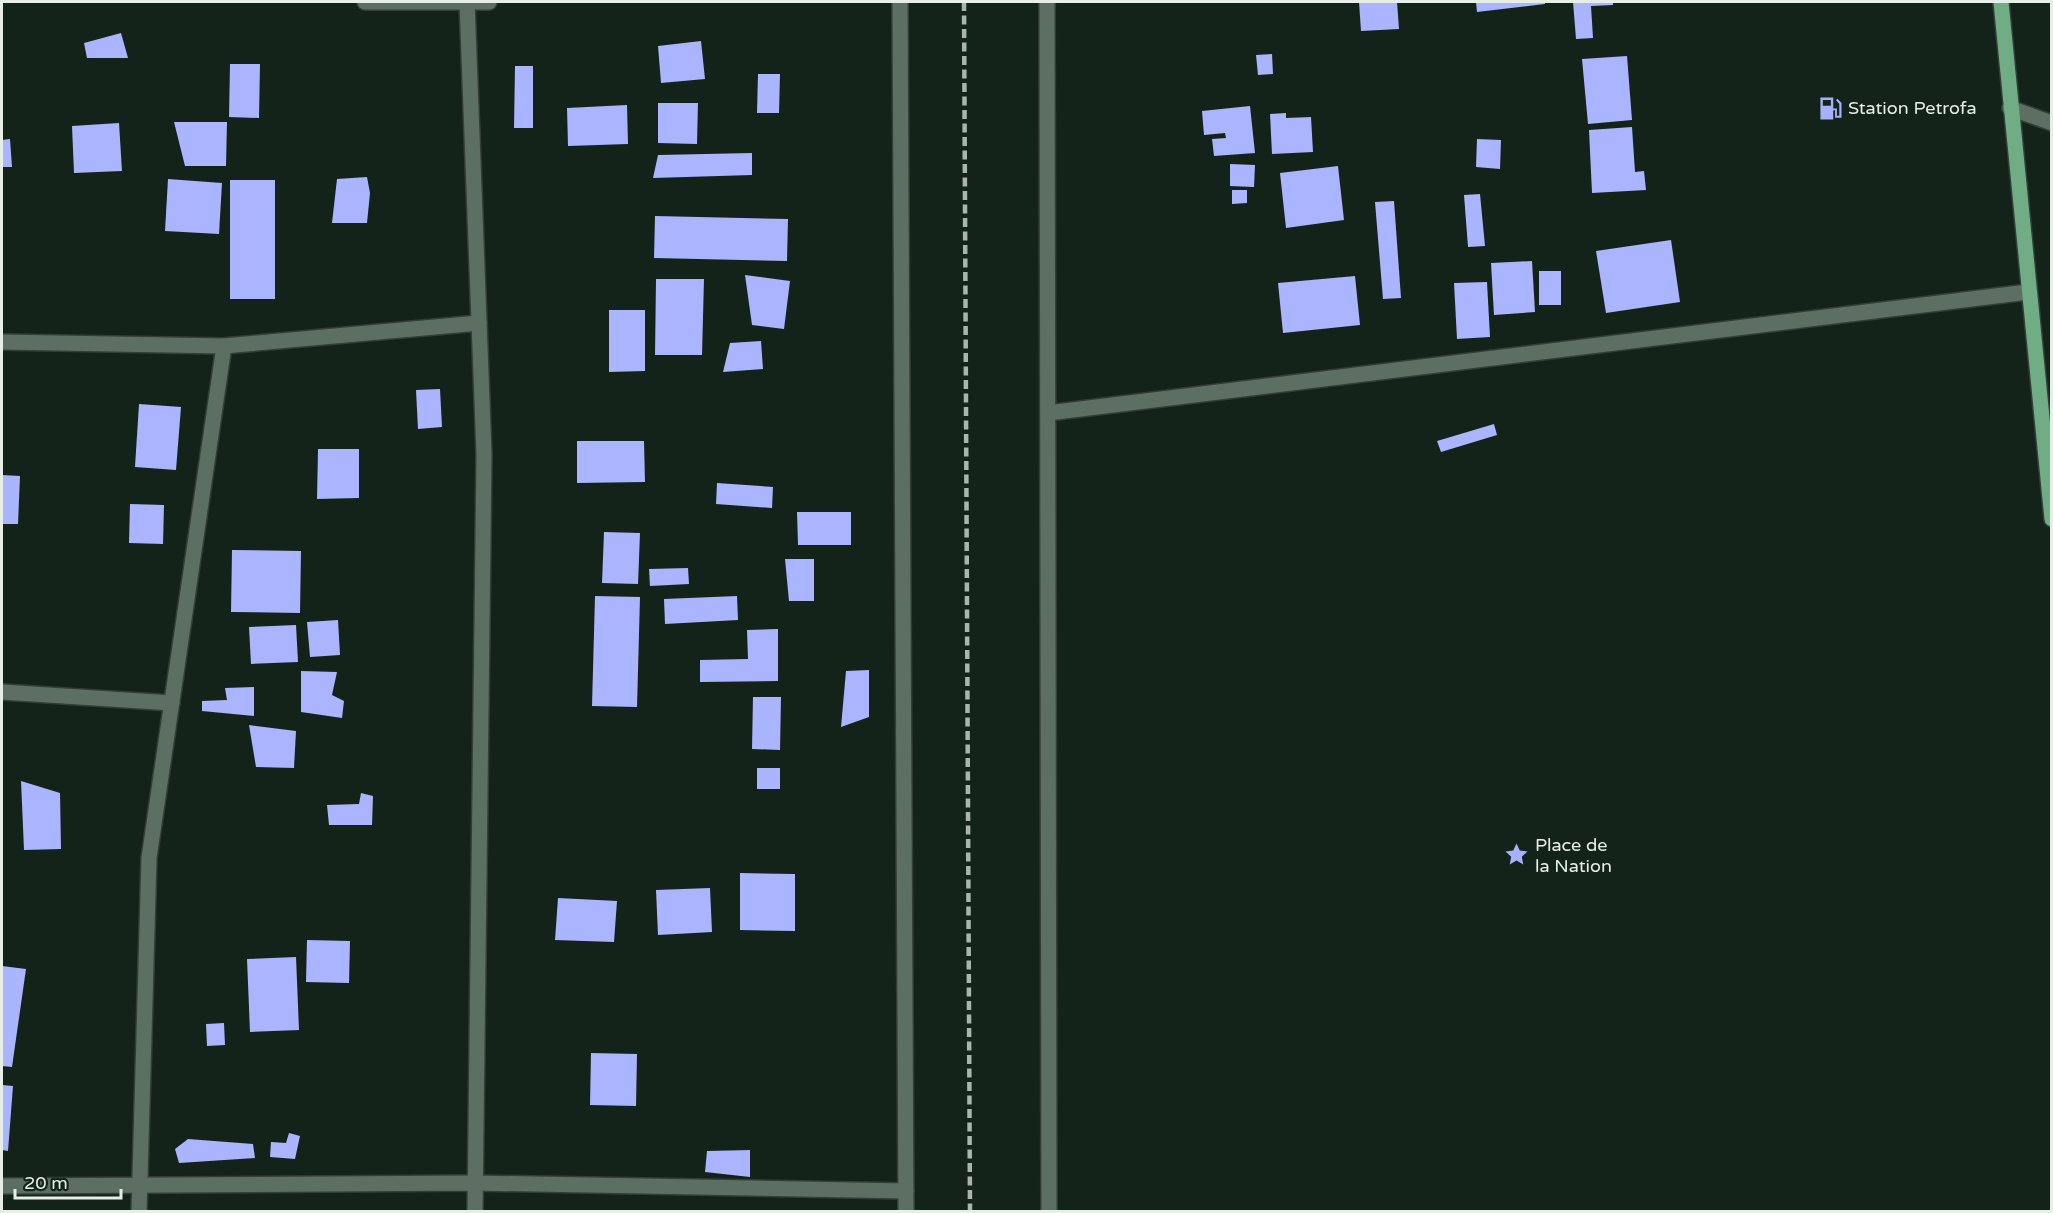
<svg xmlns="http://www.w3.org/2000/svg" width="2053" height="1213" viewBox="0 0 2053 1213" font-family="'Varela Round',sans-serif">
<rect width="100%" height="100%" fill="#142319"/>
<g fill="#abb4fe">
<polygon points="1359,2 1397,2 1399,29 1361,31"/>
<polygon points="1476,2 1545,2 1545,4 1477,12"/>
<polygon points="1573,2 1613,2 1613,5 1591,6 1593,38 1576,39"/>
<polygon points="121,33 128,58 87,58 84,43"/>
<polygon points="701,41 705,79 661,83 658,46"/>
<polygon points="1272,54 1273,74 1258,75 1256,55"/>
<polygon points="1627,56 1632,120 1588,124 1582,59"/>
<polygon points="230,64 260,64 259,118 229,117"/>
<polygon points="515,66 533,66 533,128 514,128"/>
<polygon points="758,74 780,74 779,113 757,113"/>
<polygon points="658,103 698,103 697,144 658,143"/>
<polygon points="627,105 628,144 568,146 567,108"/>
<polygon points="1250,106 1255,153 1214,156 1212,139 1226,138 1225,133 1204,135 1202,111"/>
<polygon points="1286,113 1286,118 1311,117 1313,152 1272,154 1270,114"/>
<polygon points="174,122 227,122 226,166 185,166"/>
<polygon points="119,123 122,171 74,173 72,126"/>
<polygon points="1632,127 1635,172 1644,171 1646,190 1592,193 1589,130"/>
<polygon points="10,139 12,167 2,167 2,140"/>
<polygon points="1477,139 1501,140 1500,169 1476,167"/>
<polygon points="752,153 752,175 653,178 658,155"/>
<polygon points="1230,164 1255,165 1254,187 1230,186"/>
<polygon points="1338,166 1344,220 1286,228 1280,173"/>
<polygon points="367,177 370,193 367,223 332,223 337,179"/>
<polygon points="168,179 222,183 219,234 165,231"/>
<rect x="230" y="180" width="45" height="119"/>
<polygon points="1232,190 1247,190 1247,203 1232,204"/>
<polygon points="1480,194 1485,246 1468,247 1464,195"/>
<polygon points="1394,201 1401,298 1383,299 1375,202"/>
<polygon points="655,216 788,219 787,261 654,258"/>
<polygon points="1671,240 1680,302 1606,313 1596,251"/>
<polygon points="1532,261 1535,312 1494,315 1491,263"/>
<rect x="1539" y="271" width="22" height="34"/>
<polygon points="745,275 790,281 784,329 752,325"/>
<polygon points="1355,276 1360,325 1283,333 1278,283"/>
<polygon points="656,279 704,279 702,355 655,355"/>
<polygon points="1487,282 1490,337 1457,339 1454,283"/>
<polygon points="609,310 645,310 645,371 609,372"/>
<polygon points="761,341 763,369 723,372 730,343"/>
<polygon points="440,389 442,427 418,429 416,390"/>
<polygon points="139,404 181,407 176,470 135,467"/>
<polygon points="1494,424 1497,435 1441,452 1437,441"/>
<polygon points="577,441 644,441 645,482 577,483"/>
<polygon points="318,449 359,449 359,498 317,499"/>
<polygon points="2,475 20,476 18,524 2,524"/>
<polygon points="717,483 773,487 772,508 716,504"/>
<polygon points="130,504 164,505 163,544 129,543"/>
<polygon points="797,512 851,512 851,545 798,545"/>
<polygon points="604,532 640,533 638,584 602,583"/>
<polygon points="232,550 301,551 300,613 231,612"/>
<polygon points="785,559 814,559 814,601 789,601"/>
<polygon points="688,568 689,584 650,586 649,569"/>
<polygon points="595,596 640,597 637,707 592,706"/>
<polygon points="737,596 738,620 665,624 664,599"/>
<polygon points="338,620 340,655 310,657 307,622"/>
<polygon points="296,625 298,662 251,664 249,627"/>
<polygon points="778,629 778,681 700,682 700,660 748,659 747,630"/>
<polygon points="869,670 869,717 841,727 846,671"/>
<polygon points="301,671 337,672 332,695 344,701 342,718 301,712"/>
<polygon points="254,687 254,716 202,711 202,701 227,700 225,688"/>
<polygon points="753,697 781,697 780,750 752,749"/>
<polygon points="249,725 296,731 294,768 256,767"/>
<rect x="757" y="768" width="23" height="21"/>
<polygon points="21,781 60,793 61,849 24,850"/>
<polygon points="361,793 373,796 372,825 329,825 327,805 359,804"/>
<polygon points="740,873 795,874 795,931 740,930"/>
<polygon points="710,888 712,932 658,935 656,890"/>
<polygon points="558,898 617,901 614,942 555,940"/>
<polygon points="307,940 350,941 349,983 306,982"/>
<polygon points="296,957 299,1030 250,1032 247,959"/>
<polygon points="2,966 26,969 12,1067 2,1066"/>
<polygon points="224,1023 225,1045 207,1046 206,1024"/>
<polygon points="591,1053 637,1054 636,1106 590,1105"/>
<polygon points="2,1085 13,1086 8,1151 2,1150"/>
<polygon points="289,1133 300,1136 295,1159 270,1157 271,1142 286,1143"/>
<polygon points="188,1139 253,1144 255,1158 179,1163 175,1149"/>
<polygon points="750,1150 750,1177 705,1172 707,1151"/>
</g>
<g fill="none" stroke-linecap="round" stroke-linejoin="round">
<defs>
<g id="minor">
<polyline points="365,2 489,2"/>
<polyline points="467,2 484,454 475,1212"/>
<polyline points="900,2 906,1212"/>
<polyline points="1047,2 1049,1212"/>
<polyline points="2010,108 2052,123"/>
<polyline points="2,342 224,346"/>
<polyline points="1048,413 2028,292"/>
<polyline points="2,692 172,703"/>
<polyline points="2,1186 475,1183 906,1191"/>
<polyline points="139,1212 149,858 224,346 479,323"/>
</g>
<polyline id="major" points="2001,2 2052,519"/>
</defs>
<use href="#minor" stroke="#333e37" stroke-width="18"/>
<use href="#major" stroke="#333e37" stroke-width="18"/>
<use href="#minor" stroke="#5d6f62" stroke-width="15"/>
<use href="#major" stroke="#70ac84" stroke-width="15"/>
<polyline stroke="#a9b5ad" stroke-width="4.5" stroke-dasharray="9 4.5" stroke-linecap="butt" points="964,2 970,1212"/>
</g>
<defs>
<symbol id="fuel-bare" viewBox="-9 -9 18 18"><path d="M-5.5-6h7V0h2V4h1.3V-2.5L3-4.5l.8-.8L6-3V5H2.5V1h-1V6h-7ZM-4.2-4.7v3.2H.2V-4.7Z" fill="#a7b0fc" stroke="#142319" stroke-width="2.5" paint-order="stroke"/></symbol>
<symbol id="sight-bare" viewBox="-9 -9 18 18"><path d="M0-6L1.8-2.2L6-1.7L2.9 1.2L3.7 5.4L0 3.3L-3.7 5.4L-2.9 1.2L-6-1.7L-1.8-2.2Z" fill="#a7b0fc" stroke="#142319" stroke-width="2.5" paint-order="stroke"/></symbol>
</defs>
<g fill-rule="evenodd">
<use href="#fuel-bare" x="1814" y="92" width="33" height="33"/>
<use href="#sight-bare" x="1500" y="838" width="33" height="33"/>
</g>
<g text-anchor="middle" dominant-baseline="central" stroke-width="6" stroke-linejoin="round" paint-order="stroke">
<g font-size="18" fill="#e5efe8" stroke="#142319" text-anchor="start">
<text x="1848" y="108">Station Petrofa</text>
<text x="1535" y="845">Place de<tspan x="1535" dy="21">la Nation</tspan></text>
</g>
</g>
<rect width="2053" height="1213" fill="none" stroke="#e5efe8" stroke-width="6"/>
<path d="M15 1189v9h106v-9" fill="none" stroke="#e5efe8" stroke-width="3"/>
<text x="24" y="1189" font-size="18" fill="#e5efe8" stroke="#142319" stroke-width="4.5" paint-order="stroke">20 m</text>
</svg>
